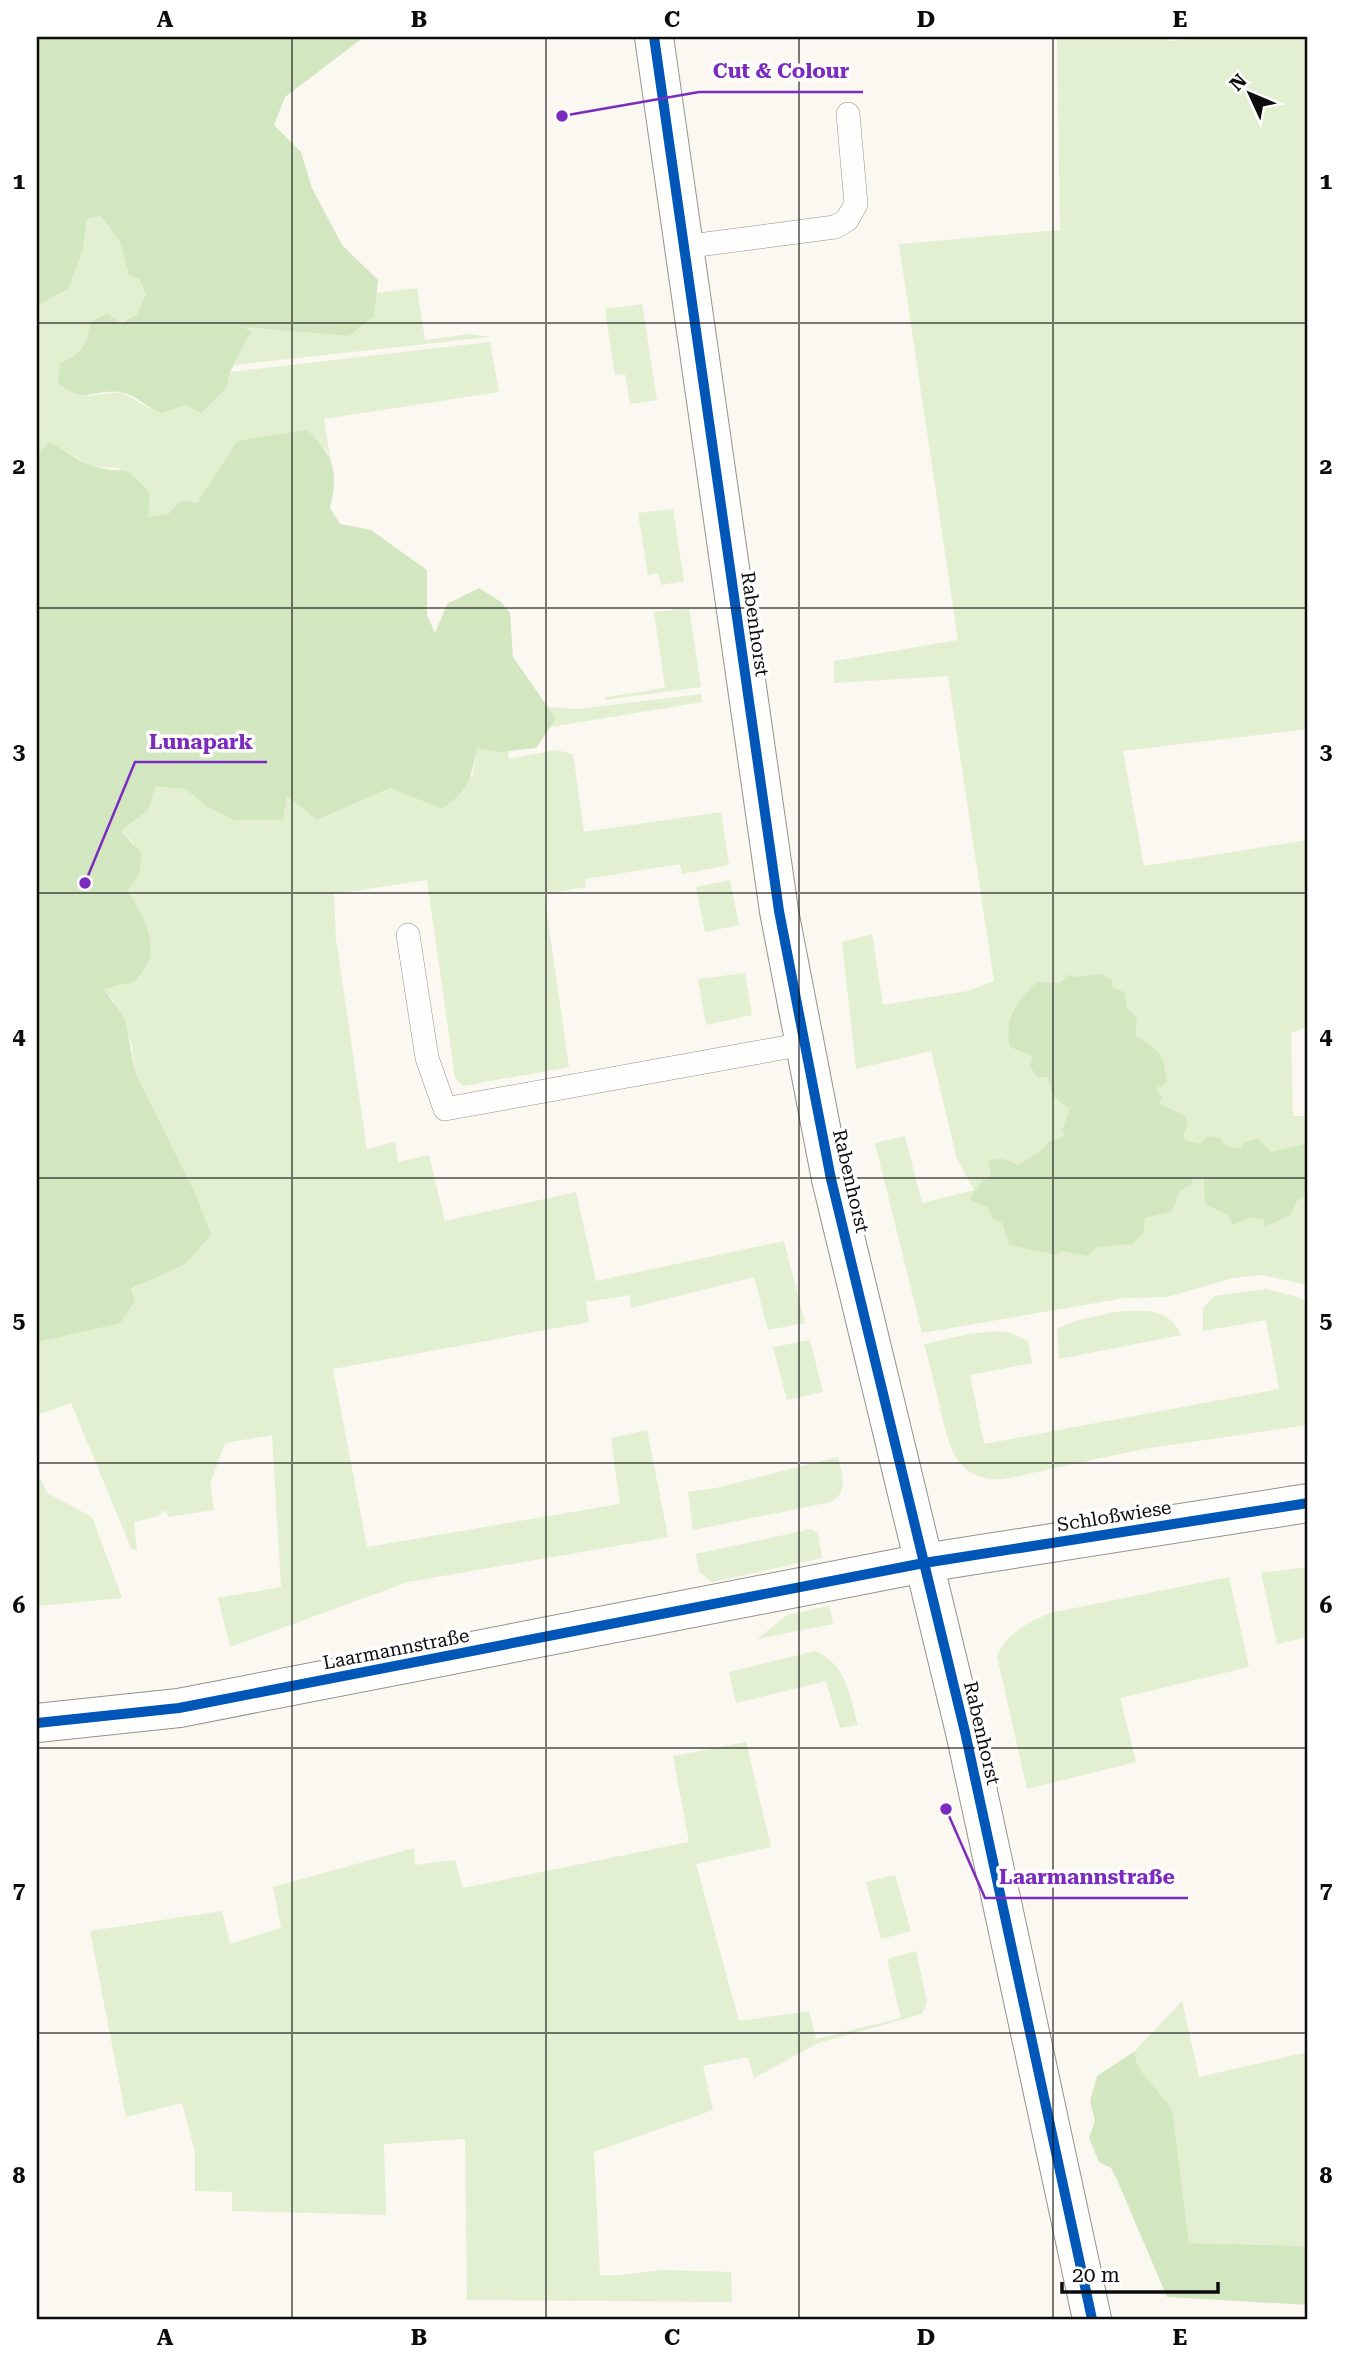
<svg xmlns="http://www.w3.org/2000/svg" width="1345" height="2356" viewBox="0 0 1345 2356" font-family="'Roboto Serif',serif">
<rect width="100%" height="100%" fill="#faf8f0"/>
<g fill="#e2efd1">
<polygon points="1057,37 1168,37 1168,41 1210,37 1308,37 1308,729 1123,751 1144,866 1308,840 1308,1027 1291,1033 1293,1116 1308,1116 1308,1285 1262,1275 1233,1278 1167,1297 1125,1298 922,1333 875,1143 905,1136 922,1203 974,1190 957,1159 931,1051 856,1069 842,942 872,934 883,1005 968,991 994,981 948,676 834,683 834,661 958,640 899,244 1060,230"/>
<polygon points="101,216 120,242 129,275 139,279 146,294 137,314 89,338 81,354 86,396 122,392 150,409 227,387 230,372 490,342 499,392 324,419 331,464 326,448 270,437 237,441 197,503 181,500 168,514 148,517 119,468 91,466 49,442 37,454 37,306 69,288 83,249 87,219"/>
<polygon points="417,288 425,340 470,334 490,337 234,365 251,332 242,326 349,336 374,316 376,293"/>
<polygon points="642,304 657,400 630,404 625,374 615,375 605,309"/>
<polygon points="673,509 684,581 661,585 658,573 648,575 638,513"/>
<polygon points="689,608 701,687 604,700 606,697 665,688 654,612"/>
<polygon points="701,694 702,702 551,727 556,719 548,707 577,709"/>
<polygon points="477,748 508,751 509,759 556,750 573,754 584,832 721,812 729,865 682,874 680,864 585,879 586,887 544,894 569,1067 463,1086 455,1078 427,880 334,894 336,939 367,1150 395,1141 398,1162 429,1155 445,1221 576,1192 596,1281 784,1241 805,1323 768,1330 754,1277 631,1308 630,1295 586,1302 589,1322 333,1369 367,1547 620,1504 611,1438 647,1430 668,1537 408,1582 230,1647 218,1598 281,1587 272,1435 225,1443 210,1484 214,1510 168,1517 166,1510 156,1517 134,1522 137,1549 132,1550 71,1403 37,1415 37,1342 152,1279 204,1218 196,1195 135,1072 132,1044 113,999 103,989 126,891 139,875 133,842 121,831 149,809 155,785 185,789 208,807 287,795 318,820 390,788 442,809 473,774"/>
<polygon points="730,880 739,925 705,932 696,887"/>
<polygon points="745,973 752,1015 706,1025 698,979"/>
<path d="M1266,1289L1301,1298L1308,1304V1425L1143,1449L1004,1479C955,1482 949,1445 940,1408C935,1387 930,1365 924,1344C956,1339 1001,1320 1028,1342L1032,1363L970,1375L984,1444L1279,1389L1266,1320L1203,1331V1308L1214,1296Z"/>
<path d="M1115,1312C1142,1310 1169,1307 1181,1335L1059,1359L1057,1329L1075,1321Z"/>
<polygon points="810,1340 823,1392 787,1400 773,1347"/>
<path d="M838,1457C842,1473 849,1492 831,1502L693,1530L688,1492L716,1488Z"/>
<polygon points="37,1472 47,1493 92,1517 122,1598 37,1606"/>
<polygon points="811,1529 818,1533 822,1558 712,1582 699,1572 696,1554"/>
<polygon points="1308,1567 1308,1637 1277,1644 1261,1573"/>
<path d="M1229,1577L1249,1667L1120,1698L1136,1762L1027,1789L997,1656C1008,1632 1027,1623 1050,1613Z"/>
<polygon points="829,1606 833,1624 757,1639 787,1615"/>
<path d="M815,1651C847,1665 849,1694 858,1725L840,1728L826,1681L736,1703L729,1672Z"/>
<polygon points="746,1742 771,1847 696,1864 739,2021 809,2011 816,2039 901,2018 887,1959 916,1951 927,2002 922,2014 818,2043 754,2078 748,2057 703,2066 713,2110 594,2152 600,2275 621,2275 662,2270 731,2272 732,2302 467,2300 465,2139 384,2144 386,2215 232,2211 232,2192 195,2191 195,2152 182,2103 126,2117 90,1931 222,1911 230,1944 281,1928 273,1887 414,1848 415,1865 455,1860 463,1888 689,1842 673,1756"/>
<polygon points="895,1875 911,1931 881,1939 866,1882"/>
<polygon points="1182,2001 1199,2077 1308,2052 1308,2246 1189,2243 1172,2110 1144,2075 1136,2062 1135,2051"/>
</g>
<g fill="#d2e6bf">
<path d="M37,37H364L285,97L274,125L301,152L312,188L342,245L378,280L374,316L349,336L244,327L251,332L230,372L227,387L201,413L186,405L161,413C148,408 134,394 121,392C95,388 82,406 58,382L60,363C81,354 88,346 90,323L107,313L121,323L137,314L146,294L139,279L129,275L120,242L101,216L87,219L83,249L69,288L37,306Z"/>
<path d="M307,430C334,456 339,472 330,508L340,524L371,530L427,570V615L435,633L447,604L479,588L501,602L510,613L513,657L556,719L536,748L500,752L477,748C471,779 468,791 442,809L390,788L317,820L287,796L283,820H235L208,807L185,789L155,786L149,809L121,831L142,854L139,875L127,891C139,907 154,935 150,956C149,964 140,974 135,981L104,989L125,1019L135,1072L196,1195L211,1235L185,1264L131,1289L135,1301L120,1323L37,1342V454L49,442C63,448 78,462 93,466C127,476 122,460 150,494L148,517L168,514L181,500L197,503L237,441Z"/>
<path d="M1100,974L1111,979L1113,988L1124,992L1127,1009L1137,1017L1135,1035C1161,1052 1163,1052 1167,1083L1156,1088L1162,1097L1159,1104L1184,1115L1188,1123L1183,1135L1186,1141L1199,1144L1209,1136L1220,1138L1226,1146L1239,1149L1246,1142L1258,1139L1271,1152L1304,1144L1308,1149V1193L1297,1201L1290,1215L1264,1227V1219L1250,1217L1233,1225L1228,1215L1205,1204L1204,1177H1193L1191,1185L1180,1191L1172,1211L1145,1218L1143,1233L1132,1244L1097,1247L1087,1256L1063,1251L1056,1255L1009,1245L1002,1222L994,1220L987,1207L969,1199L983,1180L991,1177L988,1160L1003,1159L1018,1165L1041,1151L1048,1142L1065,1137L1062,1130L1070,1109L1053,1096L1047,1077H1037L1030,1066L1033,1056L1010,1047C1004,1018 1017,1001 1037,982L1060,983L1068,975L1077,977Z"/>
<polygon points="1135,2051 1136,2062 1144,2075 1172,2109 1189,2243 1308,2246 1308,2305 1167,2297 1118,2182 1111,2168 1099,2162 1089,2138 1095,2121 1090,2101 1097,2076"/>
</g>
<g fill="none" stroke-linecap="round" stroke-linejoin="round">
<defs>
<g id="service">
<polyline points="683,247 835,227 847,220 856,204 848,114"/>
<polyline points="408,935 427,1058 445,1109 804,1044"/>
</g>
<g id="minor">
<polyline points="654,37 779,911 831,1179 965,1732 1092,2319"/>
<polyline points="37,1723 179,1708 924,1563 1308,1503"/>
</g>
</defs>
<use href="#service" stroke="#93928f" stroke-width="24"/>
<use href="#minor" stroke="#93928f" stroke-width="40"/>
<use href="#service" stroke="#fefefd" stroke-width="23"/>
<use href="#minor" stroke="#fefefd" stroke-width="38"/>
<defs>
<g id="cycleway">
<polyline points="654,37 779,911 831,1179 965,1732 1092,2319"/>
<polyline points="37,1723 179,1708 924,1563 1308,1503"/>
</g>
</defs>
<use href="#cycleway" stroke="#fff" stroke-width="15"/>
<use href="#cycleway" stroke="#0057b8" stroke-width="10"/>
</g>
<path fill="none" stroke="#0c0c0c" stroke-width="2" stroke-opacity="0.55" d="M292,37V2319M546,37V2319M799,37V2319M1053,37V2319M37,323H1308M37,608H1308M37,893H1308M37,1178H1308M37,1463H1308M37,1748H1308M37,2033H1308"/>
<g text-anchor="middle" dominant-baseline="central" stroke-width="7" stroke-linejoin="round" paint-order="stroke">
<g font-size="19" fill="#0c0c0c" stroke="#fff">
<text transform="translate(755 624) rotate(82)">Rabenhorst</text>
<text transform="translate(851 1181) rotate(77)">Rabenhorst</text>
<text transform="translate(1114 1516) rotate(-9)">Schloßwiese</text>
<text transform="translate(396 1649) rotate(-11)">Laarmannstraße</text>
<text transform="translate(982 1733) rotate(77)">Rabenhorst</text>
</g>
</g>
<path fill="none" stroke="#7b2cbf" stroke-width="2.5" d="M562 116L699 92H863M85 883L135 762H267M946 1809L985 1898H1188"/>
<g fill="#7b2cbf" stroke="#fff" stroke-width="2.5">
<circle cx="562" cy="116" r="7"/>
<circle cx="85" cy="883" r="7"/>
<circle cx="946" cy="1809" r="7"/>
</g>
<g font-size="21" text-anchor="middle" font-weight="bold" fill="#7b2cbf" stroke="#fff" stroke-width="7" stroke-linejoin="round" paint-order="stroke">
<text x="781" y="78">Cut &amp; Colour</text>
<text x="201" y="749">Lunapark</text>
<text x="1087" y="1884">Laarmannstraße</text>
</g>
<rect width="1345" height="2356" fill="none" stroke="#ffffff" stroke-width="77"/>
<g transform="translate(1250 94) rotate(314)" stroke="#ffffff" stroke-width="5" paint-order="stroke">
<path d="M0-5L12 26L0 18L-12 26Z" fill="#0c0c0c"/>
<text y="-10" font-size="19" font-weight="bold" text-anchor="middle" fill="#0c0c0c">N</text>
</g>
<path d="M1062 2282v10h156v-10" fill="none" stroke="#0c0c0c" stroke-width="3.5"/>
<text x="1072" y="2282" font-size="21" fill="#0c0c0c" stroke="#ffffff" stroke-width="5" paint-order="stroke">20 m</text>
<rect x="38" y="38" width="1268" height="2280" fill="none" stroke="#0c0c0c" stroke-width="2.5"/>
<g font-size="23" text-anchor="middle" font-weight="bold" fill="#0c0c0c">
<text x="165" y="27">A</text>
<text x="419" y="27">B</text>
<text x="672" y="27">C</text>
<text x="926" y="27">D</text>
<text x="1180" y="27">E</text>
<text x="19" y="189">1</text>
<text x="1326" y="189">1</text>
<text x="19" y="474">2</text>
<text x="1326" y="474">2</text>
<text x="19" y="759">3</text>
<text x="1326" y="759">3</text>
<text x="19" y="1044">4</text>
<text x="1326" y="1044">4</text>
<text x="19" y="1328">5</text>
<text x="1326" y="1328">5</text>
<text x="19" y="1613">6</text>
<text x="1326" y="1613">6</text>
<text x="19" y="1898">7</text>
<text x="1326" y="1898">7</text>
<text x="19" y="2183">8</text>
<text x="1326" y="2183">8</text>
<text x="165" y="2345">A</text>
<text x="419" y="2345">B</text>
<text x="672" y="2345">C</text>
<text x="926" y="2345">D</text>
<text x="1180" y="2345">E</text>
</g>
</svg>
